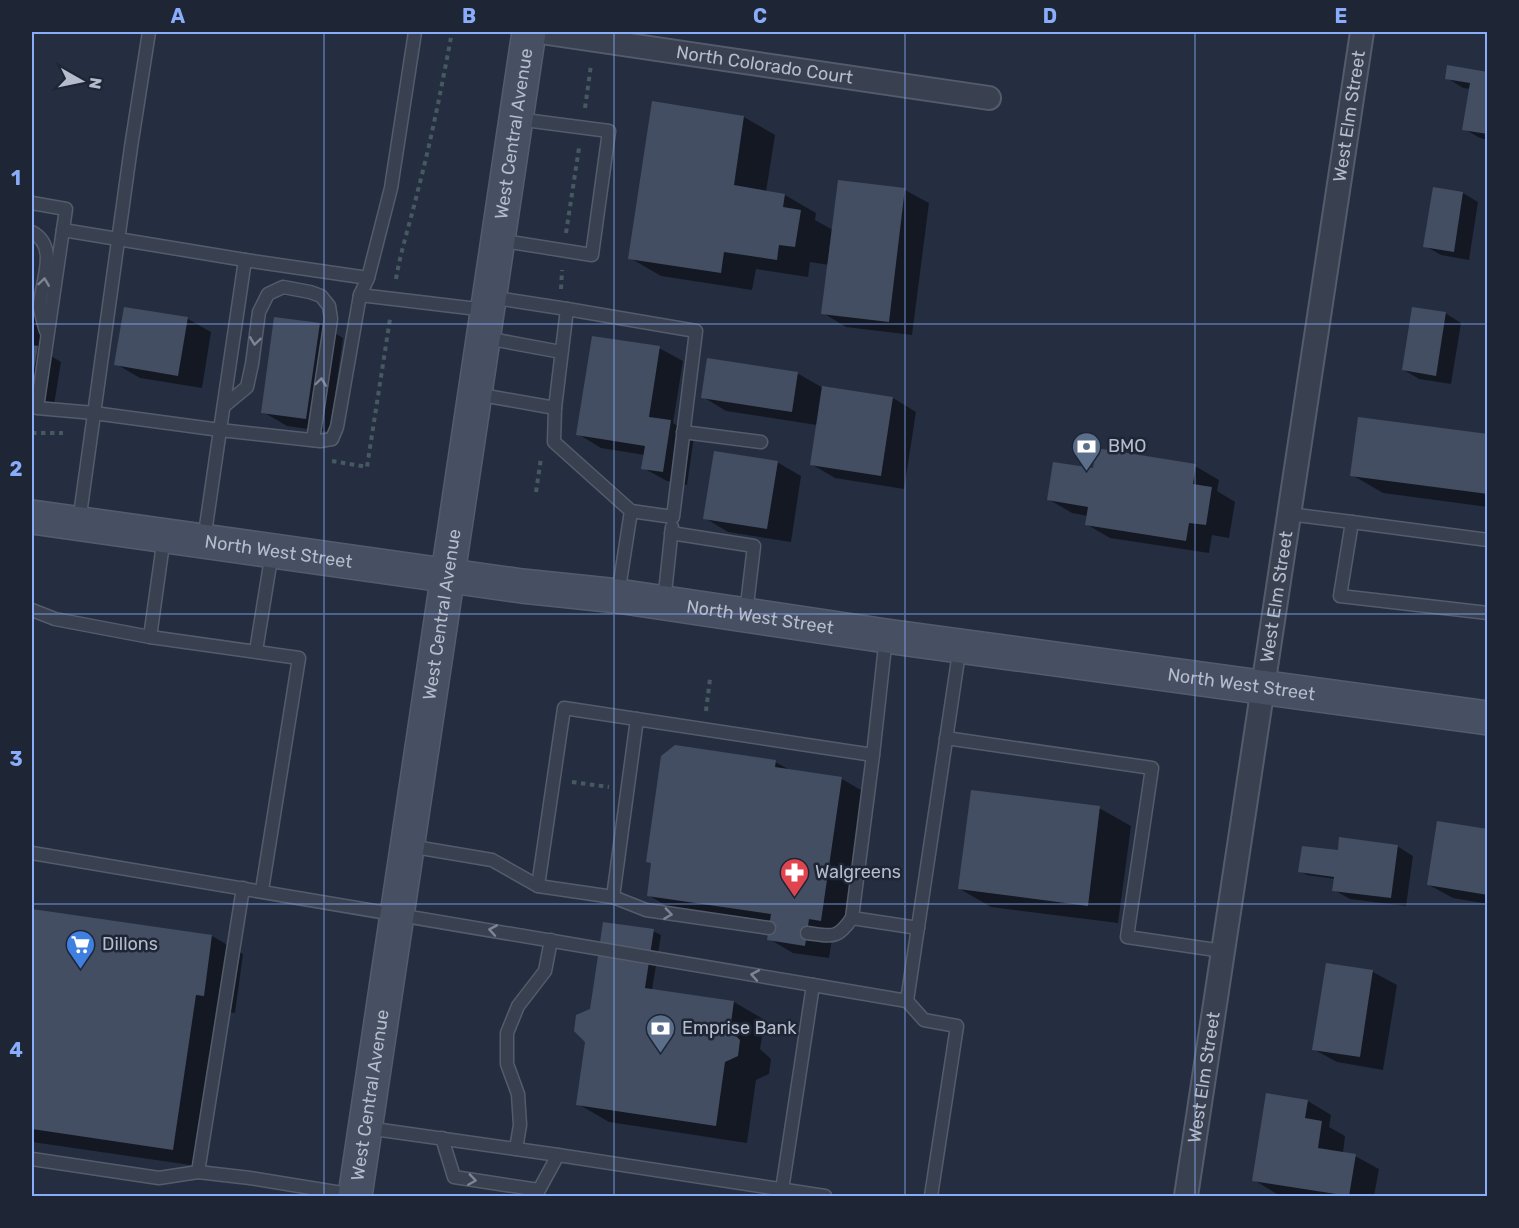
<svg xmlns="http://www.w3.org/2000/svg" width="1519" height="1228" viewBox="0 0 1519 1228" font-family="Rubik,sans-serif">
<rect width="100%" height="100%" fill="#252e41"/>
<g fill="#0007">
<polygon points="1488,73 1488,140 1480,138 1464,129 1470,89 1463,88 1447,78"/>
<polygon points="744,117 775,135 766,192 785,195 816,213 815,220 833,230 839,181 905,190 929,203 912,335 846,327 823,313 829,265 810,262 808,277 756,269 752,290 661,276 630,258"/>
<polygon points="1463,193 1478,202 1469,260 1441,255 1425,246"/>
<polygon points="32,303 53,315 47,354 61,362 54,405 32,401"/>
<polygon points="125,308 188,319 211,332 202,388 140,378 116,364"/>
<polygon points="1445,313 1461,323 1451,384 1419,379 1404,370"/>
<polygon points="319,324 343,338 330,432 287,426 263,412"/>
<polygon points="659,348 683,361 673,423 694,436 687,485 667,481 643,468 645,455 601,448 578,434"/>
<polygon points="797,373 823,388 893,398 916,412 904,489 835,478 811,464 817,425 726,411 703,397"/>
<polygon points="1488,435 1488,507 1383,493 1352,475"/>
<polygon points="777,462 801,476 791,542 728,532 705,518"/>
<polygon points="1195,466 1219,480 1217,491 1235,502 1229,538 1212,535 1209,553 1110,538 1086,524 1088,516 1072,513 1048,499 1094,470"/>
<polygon points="775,762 792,771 842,779 866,793 845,934 833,932 829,958 793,953 769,939 771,923 672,909 648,895 653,864 647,861"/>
<polygon points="1099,808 1131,826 1118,923 991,907 960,889"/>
<polygon points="1488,830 1488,904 1453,898 1429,885"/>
<polygon points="1397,846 1413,856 1406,906 1350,899 1334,890 1335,879 1307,875 1300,871 1339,852"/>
<polygon points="32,910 212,936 243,954 235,1013 227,1012 204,1167 32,1142"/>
<polygon points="653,931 661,935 652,990 734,1002 765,1020 760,1049 771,1059 769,1074 756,1080 747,1143 609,1122 578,1104 591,1010"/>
<polygon points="1327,964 1373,972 1397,985 1383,1070 1337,1062 1313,1049"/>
<polygon points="1308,1101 1331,1115 1329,1127 1345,1136 1343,1153 1355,1156 1379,1169 1374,1196 1292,1196 1277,1194 1254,1180"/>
</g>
<g fill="#434e63">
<polygon points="1447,65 1488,72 1488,134 1462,130 1470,83 1445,79"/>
<polygon points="652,101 744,116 734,185 785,194 783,207 801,210 795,247 779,245 777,260 724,252 721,273 628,259"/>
<polygon points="838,180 905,188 889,322 821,314"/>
<polygon points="1433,187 1463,192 1454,252 1423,247"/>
<polygon points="124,307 188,317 178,376 114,365"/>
<polygon points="1412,307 1446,312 1436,376 1402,370"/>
<polygon points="274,317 320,323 306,419 261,413"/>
<polygon points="592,336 660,346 649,417 671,420 663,472 641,469 645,446 576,435"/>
<polygon points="32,345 38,346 33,376 32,376"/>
<polygon points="707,358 798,372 792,412 701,398"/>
<polygon points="822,386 893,397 881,476 810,465"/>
<polygon points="1358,417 1488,434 1488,494 1350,476"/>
<polygon points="1096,448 1196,464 1193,484 1212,487 1206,525 1189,523 1186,541 1085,525 1088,507 1047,500 1053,462 1093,468"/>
<polygon points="714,451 778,461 767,529 703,519"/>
<polygon points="675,745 776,760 775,767 842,777 821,921 809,919 805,946 767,940 771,914 647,896 651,863 646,862 661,756"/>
<polygon points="971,790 1100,806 1088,906 958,889"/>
<polygon points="1437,821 1488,829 1488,895 1427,885"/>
<polygon points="1339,837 1398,845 1391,898 1332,891 1334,877 1298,872 1302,846 1338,850"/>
<polygon points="32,909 212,935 204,996 196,995 173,1150 32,1129"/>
<polygon points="603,922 654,929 645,988 734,1001 730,1030 740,1040 738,1056 725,1062 716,1126 576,1105 585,1042 574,1031 576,1015 590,1009"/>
<polygon points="1326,963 1373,970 1360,1057 1312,1050"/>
<polygon points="1266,1093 1308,1100 1305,1118 1322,1121 1318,1148 1356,1154 1349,1196 1252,1181"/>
</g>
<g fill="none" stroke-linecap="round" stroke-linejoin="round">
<defs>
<g id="lane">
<polyline points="32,203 66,209 37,408 94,413 220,430 245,260 368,278 360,295"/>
<polyline points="63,230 245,260"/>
<path d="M32,232C60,247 40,283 40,307C41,315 44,324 46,331"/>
<polyline points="498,240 592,255 609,131 517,119"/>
<polyline points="368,278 391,188 415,32"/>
<polyline points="490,297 567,309 555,408 554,442 631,511 618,595"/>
<polyline points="567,309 696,331 673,517 631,511"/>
<polyline points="486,338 561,352"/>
<polyline points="476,394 555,408"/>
<polyline points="224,406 247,387 252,364 259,312 268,294 283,287 310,292 321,296 329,306 331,319 313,440"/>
<polyline points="683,432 761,442"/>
<polyline points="1289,514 1352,522 1340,596 1488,613"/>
<polyline points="79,522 131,147 149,32"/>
<polyline points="1352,522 1488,540"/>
<polyline points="671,533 754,546 746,613"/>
<polyline points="204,540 220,430 320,441 332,439 337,427 360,295 486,310"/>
<polyline points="664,602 672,527"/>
<polyline points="32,610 55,619 150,637 299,658 262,890"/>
<polyline points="150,637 164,537"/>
<polyline points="256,651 272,552"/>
<polyline points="946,738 1152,768 1127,937 1223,951"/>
<polyline points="873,755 852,918 918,928"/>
<polyline points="409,846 492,860 538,886 564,708 873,755 886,637"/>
<polyline points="32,853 813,985"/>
<polyline points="538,886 613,897 637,719"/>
<polyline points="613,897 646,910 769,928"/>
<path d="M807,933C832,936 837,940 852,918"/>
<polyline points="367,1128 558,1155 825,1196"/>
<polyline points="442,1138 454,1177 539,1190 558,1155"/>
<polyline points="516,1149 520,1125 518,1094 507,1064 507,1033 518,1006 545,971 551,940"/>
<polyline points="32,1159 159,1178 198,1172 250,1178 354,1195"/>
<polyline points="198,1172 243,888"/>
<polyline points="782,1190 813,985 907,1001"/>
<polyline points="931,1196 957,1026 924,1020 907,1001 960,646"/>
</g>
<g id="street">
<path id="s1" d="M541,32L989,98"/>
<path id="s2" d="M1186,1196L1362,32"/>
</g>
<g id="secondary">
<path id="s3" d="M32,517L522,586L618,596L886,636L1488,718"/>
<path id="s4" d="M355,1196L529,32"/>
</g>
</defs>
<use href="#lane" stroke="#545c6b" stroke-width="15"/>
<use href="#street" stroke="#545c6b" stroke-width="26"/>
<use href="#secondary" stroke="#545c6b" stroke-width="36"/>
<g stroke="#45595e" stroke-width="4" stroke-dasharray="4.5 4.5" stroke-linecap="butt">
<polyline points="585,108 591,65"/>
<polyline points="566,233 579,148"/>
<path d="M396,279C401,249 411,220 418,190C432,137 442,85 452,32"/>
<polyline points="561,289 562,270"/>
<polyline points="32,433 63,433"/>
<polyline points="332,461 367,467 390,319"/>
<polyline points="536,492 541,458"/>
<polyline points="706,711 710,679"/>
<polyline points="572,782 609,787"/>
</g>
<use href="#lane" stroke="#394150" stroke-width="12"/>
<use href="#street" stroke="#394150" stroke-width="22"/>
<use href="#secondary" stroke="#474f63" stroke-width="33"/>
</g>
<defs><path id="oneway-chevron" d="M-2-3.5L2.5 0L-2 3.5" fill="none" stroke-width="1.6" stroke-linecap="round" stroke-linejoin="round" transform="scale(1.5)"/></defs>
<g stroke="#7d8594">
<use href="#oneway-chevron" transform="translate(44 282) rotate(-82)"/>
<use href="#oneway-chevron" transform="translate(255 341) rotate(98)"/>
<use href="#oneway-chevron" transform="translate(321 382) rotate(-82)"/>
<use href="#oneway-chevron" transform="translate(668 914) rotate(8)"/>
<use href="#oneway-chevron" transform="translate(493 930) rotate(-170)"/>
<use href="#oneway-chevron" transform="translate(755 975) rotate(-170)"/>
<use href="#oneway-chevron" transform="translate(472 1180) rotate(8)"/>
</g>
<path fill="none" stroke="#8aadfb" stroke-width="1.5" stroke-opacity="0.55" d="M324,32V1196M614,32V1196M905,32V1196M1195,32V1196M32,324H1488M32,614H1488M32,904H1488"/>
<defs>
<symbol id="bank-pin" viewBox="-11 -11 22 30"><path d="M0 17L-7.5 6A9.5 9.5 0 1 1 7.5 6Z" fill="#5c6f8a" stroke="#1e2636"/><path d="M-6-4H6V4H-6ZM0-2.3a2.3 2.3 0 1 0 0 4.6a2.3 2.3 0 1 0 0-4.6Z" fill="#fff"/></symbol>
<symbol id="pharmacy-pin" viewBox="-11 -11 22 30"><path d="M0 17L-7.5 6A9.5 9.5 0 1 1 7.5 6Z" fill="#e0444e" stroke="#1e2636"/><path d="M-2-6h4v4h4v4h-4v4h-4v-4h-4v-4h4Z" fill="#fff"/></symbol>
<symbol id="supermarket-pin" viewBox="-11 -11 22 30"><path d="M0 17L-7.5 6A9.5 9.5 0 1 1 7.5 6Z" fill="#3f7fe0" stroke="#1e2636"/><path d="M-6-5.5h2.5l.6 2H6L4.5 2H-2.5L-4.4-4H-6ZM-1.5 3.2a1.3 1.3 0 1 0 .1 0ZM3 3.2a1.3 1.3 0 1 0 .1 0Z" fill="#fff"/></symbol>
</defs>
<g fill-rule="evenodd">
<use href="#bank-pin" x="1070" y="430" width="33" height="45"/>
<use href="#pharmacy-pin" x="778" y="856" width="33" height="45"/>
<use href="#supermarket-pin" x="64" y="928" width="33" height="45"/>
<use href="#bank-pin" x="644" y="1012" width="33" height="45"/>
</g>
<g text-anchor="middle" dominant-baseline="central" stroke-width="5" stroke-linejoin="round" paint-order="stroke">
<g font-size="18" fill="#b5bccb" stroke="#1e2636">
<text stroke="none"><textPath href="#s1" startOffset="226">North Colorado Court</textPath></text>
<text stroke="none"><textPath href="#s2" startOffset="1092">West Elm Street</textPath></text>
<text stroke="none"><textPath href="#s4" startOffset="1074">West Central Avenue</textPath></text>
<text stroke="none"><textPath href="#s3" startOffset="249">North West Street</textPath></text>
<text stroke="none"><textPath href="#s2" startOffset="606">West Elm Street</textPath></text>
<text stroke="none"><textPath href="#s4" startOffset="588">West Central Avenue</textPath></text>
<text stroke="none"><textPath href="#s3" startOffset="735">North West Street</textPath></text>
<text stroke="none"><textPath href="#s3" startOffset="1221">North West Street</textPath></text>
<text stroke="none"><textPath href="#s2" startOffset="120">West Elm Street</textPath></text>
<text stroke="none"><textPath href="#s4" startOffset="102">West Central Avenue</textPath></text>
</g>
<g font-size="18" fill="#b5bccb" stroke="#1e2636" text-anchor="start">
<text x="1108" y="446">BMO</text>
<text x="815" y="872">Walgreens</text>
<text x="102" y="944">Dillons</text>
<text x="682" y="1028">Emprise Bank</text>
</g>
</g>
<rect width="1519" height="1228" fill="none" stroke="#1e2636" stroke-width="66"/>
<g transform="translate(81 81) rotate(99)" stroke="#1e2636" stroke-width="4.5" paint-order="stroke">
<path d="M0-4.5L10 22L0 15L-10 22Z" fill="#b5bccb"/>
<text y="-9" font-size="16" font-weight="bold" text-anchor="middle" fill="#b5bccb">N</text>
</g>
<rect x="33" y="33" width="1453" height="1162" fill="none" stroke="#8aadfb" stroke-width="2"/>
<g font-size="20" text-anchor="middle" font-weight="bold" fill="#8aadfb">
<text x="178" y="23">A</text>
<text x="469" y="23">B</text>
<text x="760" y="23">C</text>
<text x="1050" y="23">D</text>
<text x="1341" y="23">E</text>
<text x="16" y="185">1</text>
<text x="16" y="476">2</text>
<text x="16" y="766">3</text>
<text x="16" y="1057">4</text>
</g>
</svg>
